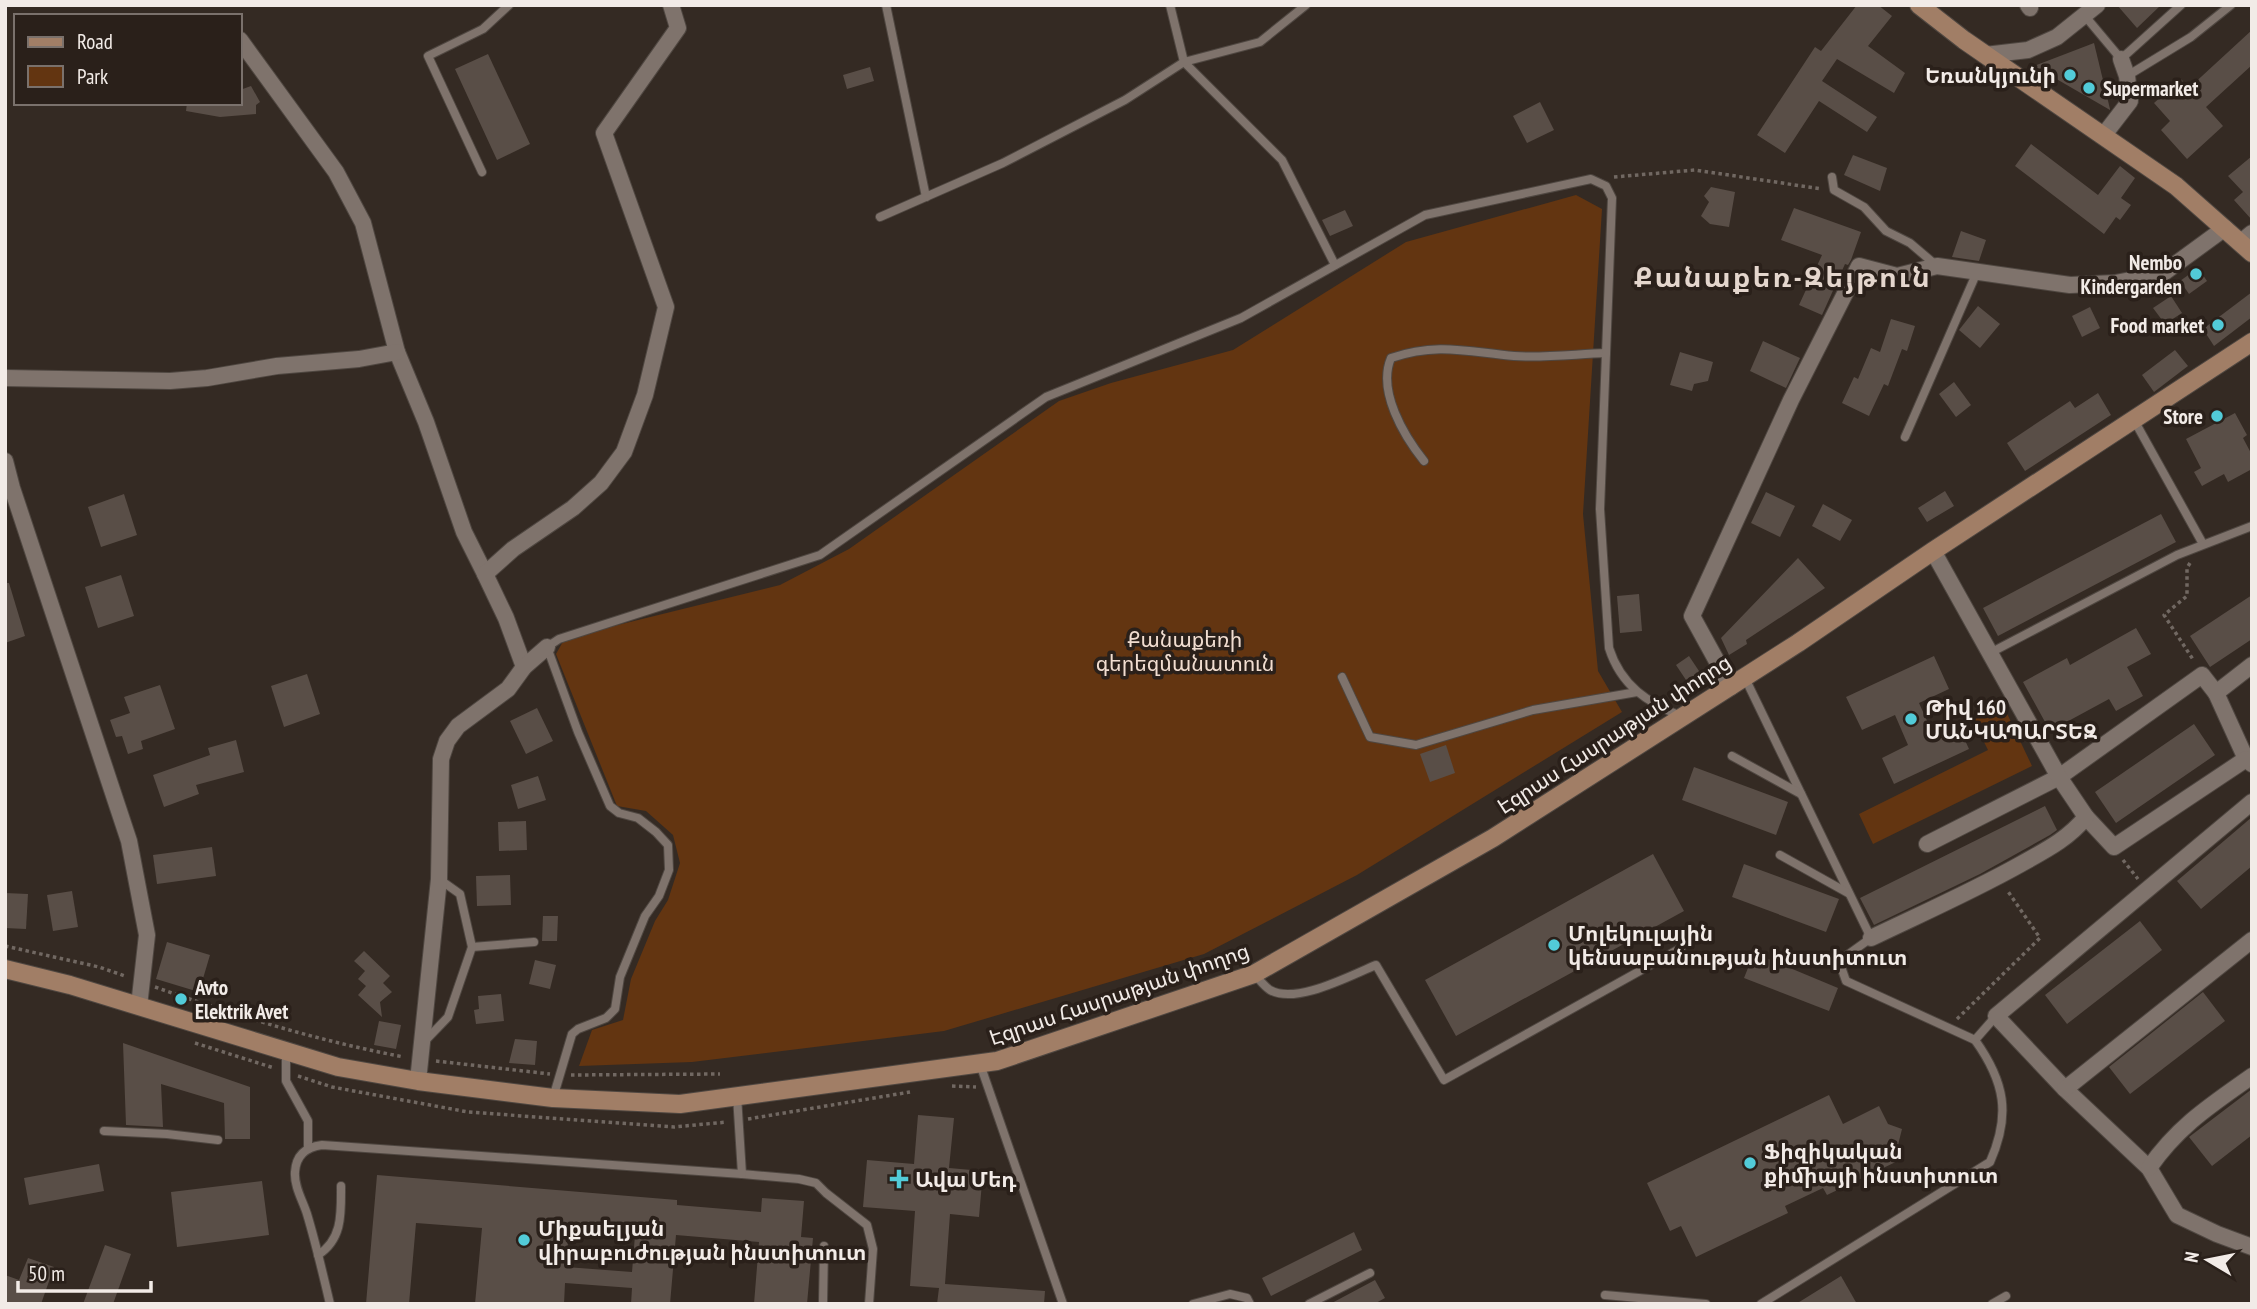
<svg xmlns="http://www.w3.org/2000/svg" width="2257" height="1309" viewBox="0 0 2257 1309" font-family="'PT Sans Narrow','Noto Sans Armenian',sans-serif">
<rect width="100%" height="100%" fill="#342a23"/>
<g fill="#633511">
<polygon points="1576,195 1602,209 1583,514 1598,671 1622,712 1357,875 1204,954 944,1031 692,1062 579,1066 592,1030 623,1020 631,979 655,921 668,900 680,863 673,835 646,811 617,806 556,654 565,638 780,585 849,549 1059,401 1111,383 1233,350 1406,242"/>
<polygon points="2003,705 2032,766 1873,844 1859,814 1988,750 1973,720"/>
</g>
<g fill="#594e47" fill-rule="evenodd">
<polygon points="1857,5 1878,5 1892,16 1868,46 1905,73 1894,93 1837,59 1822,81 1877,117 1867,132 1819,101 1785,153 1757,135 1815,47 1821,51"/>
<polygon points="2117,5 2161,5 2137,28"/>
<polygon points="2252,30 2252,65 2206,107 2223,126 2187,159 2161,130 2170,121 2154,103 2181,79 2189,88"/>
<polygon points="2094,43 2110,109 2110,110 2034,66"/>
<polygon points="488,54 530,144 497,160 455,69"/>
<polygon points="870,67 874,81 847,89 843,75"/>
<polygon points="251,86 260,102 256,105 256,114 220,117 186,111 187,103 240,103 240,90"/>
<polygon points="1540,102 1554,130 1527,143 1513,116"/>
<polygon points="2031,144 2098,195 2120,166 2135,178 2121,198 2131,205 2120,220 2116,217 2104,234 2015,166"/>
<polygon points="1853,155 1887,168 1880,191 1844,175"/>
<polygon points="2252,156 2252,220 2234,200 2243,192 2228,176"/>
<polygon points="1711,187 1735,192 1729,227 1710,224 1701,216 1709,202 1704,196"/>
<polygon points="1794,208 1861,232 1851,260 1848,265 1845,264 1822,315 1799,305 1822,255 1781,240"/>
<polygon points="1345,210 1353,226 1330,236 1322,220"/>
<polygon points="1961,231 1986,240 1979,261 1952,257"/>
<polygon points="2198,268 2207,281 2189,294 2180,281"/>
<polygon points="2252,292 2252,317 2214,346 2203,329"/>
<polygon points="2171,296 2182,313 2165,324 2153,308"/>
<polygon points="1978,306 2000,324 1980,348 1959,330"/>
<polygon points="2090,307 2100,328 2082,337 2072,316"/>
<polygon points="1891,319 1915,326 1907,351 1902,349 1888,386 1884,384 1869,416 1842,403 1854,377 1858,379 1871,348 1880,352"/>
<polygon points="1763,341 1800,358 1786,388 1750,371"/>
<polygon points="2175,350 2188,366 2154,392 2142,375"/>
<polygon points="1680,352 1713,362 1708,381 1694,384 1692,391 1670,385"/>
<polygon points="1954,382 1971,405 1956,417 1939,394"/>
<polygon points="2098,393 2111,415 2025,471 2007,443 2070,401 2075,408"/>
<polygon points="2235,413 2247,435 2243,438 2252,455 2252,469 2228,482 2224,474 2202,486 2194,472 2201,468 2186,439"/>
<polygon points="1945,491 1954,506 1927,522 1918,508"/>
<polygon points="1766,492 1795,506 1780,537 1751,523"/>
<polygon points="124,494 137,535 101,547 88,507"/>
<polygon points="1823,504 1852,520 1840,541 1812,526"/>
<polygon points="2161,514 2176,542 1998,636 1983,608"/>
<polygon points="1798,558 1825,588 1746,640 1747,644 1729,655 1721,638"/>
<polygon points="121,575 134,616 98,628 85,587"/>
<polygon points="5,583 9,583 25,636 5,643"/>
<polygon points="1639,594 1642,631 1620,633 1617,596"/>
<polygon points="2252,595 2252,639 2210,667 2190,636"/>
<polygon points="2136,628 2151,654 2127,667 2143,696 2116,711 2109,699 2050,731 2023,682 2067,658 2070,665"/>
<polygon points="1689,656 1703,677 1690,686 1676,665"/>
<polygon points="1934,656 1949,689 1919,703 1933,734 1957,723 1969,749 1894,784 1882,758 1908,745 1895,715 1862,730 1846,697"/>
<polygon points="307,674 320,714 284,727 271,686"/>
<polygon points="160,685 175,729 141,741 143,749 128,754 122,736 116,737 110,720 130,713 124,697"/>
<polygon points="537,708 553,741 526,754 510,721"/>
<polygon points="2194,724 2215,755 2116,823 2095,792"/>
<polygon points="236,740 244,772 196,785 199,794 164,807 153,775 210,755 208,748"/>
<polygon points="1446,745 1455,773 1430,782 1420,754"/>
<polygon points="1694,767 1788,802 1776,835 1682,800"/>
<polygon points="538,776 546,800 518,809 511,785"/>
<polygon points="2045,806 2057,830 2050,835 1980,874 1874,925 1860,898"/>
<polygon points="2252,817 2252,866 2201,909 2177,881"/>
<polygon points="526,821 527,850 499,851 498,822"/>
<polygon points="212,847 216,876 157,884 153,855"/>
<polygon points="1653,854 1684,911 1456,1036 1425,980"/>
<polygon points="1744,864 1839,899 1826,932 1732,897"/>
<polygon points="510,875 511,905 477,906 476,876"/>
<polygon points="72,891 78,927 53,931 47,895"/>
<polygon points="5,893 28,894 26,929 5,928"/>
<polygon points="543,916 558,916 557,941 542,941"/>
<polygon points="2140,921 2162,950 2067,1024 2045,995"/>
<polygon points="167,942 210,955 199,992 156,979"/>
<polygon points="364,951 390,976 383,983 392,992 380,1002 382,1017 358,995 366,986 358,979 365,971 354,961"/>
<polygon points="1754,953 1838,988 1829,1011 1744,978"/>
<polygon points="535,960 556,965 550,989 529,984"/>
<polygon points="2203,992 2225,1021 2130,1094 2109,1067"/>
<polygon points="501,994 504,1021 476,1024 474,1010 479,1009 478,996"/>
<polygon points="379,1021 401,1025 396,1049 374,1045"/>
<polygon points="515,1039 537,1041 535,1065 509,1063"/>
<polygon points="123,1043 250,1087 250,1139 225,1139 224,1103 161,1084 163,1127 126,1125"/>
<polygon points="2252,1089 2252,1135 2212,1166 2189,1137"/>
<polygon points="1829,1095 1843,1124 1879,1106 1888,1124 1902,1129 1898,1145 1904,1158 1827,1195 1823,1188 1785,1206 1788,1213 1696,1257 1681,1226 1670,1231 1647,1183"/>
<polygon points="918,1115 954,1118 949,1168 983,1171 979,1217 950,1214 945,1284 1045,1291 1044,1304 937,1304 939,1288 910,1286 915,1211 863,1207 867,1160 914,1164"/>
<polygon points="99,1164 104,1191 29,1205 24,1178"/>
<path d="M377,1175L677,1200V1205L761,1212L762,1198L804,1201L801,1237L813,1238L807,1304H754L759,1242L676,1235L670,1304H631L632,1288L565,1283L564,1304H475L482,1228L416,1223L409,1304H366ZM569,1230L635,1235L632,1272L566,1267Z"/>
<polygon points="262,1181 269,1235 177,1247 171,1192"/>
<polygon points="1354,1232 1362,1250 1271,1296 1262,1278"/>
<polygon points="105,1245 131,1254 113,1304 83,1304"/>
<polygon points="28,1258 54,1267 41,1304 5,1304 5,1275 19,1280"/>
<polygon points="1841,1276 1857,1304 1796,1304"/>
<polygon points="1375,1280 1385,1298 1374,1304 1330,1304"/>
</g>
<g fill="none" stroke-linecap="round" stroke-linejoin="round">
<defs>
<g id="lane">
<polyline points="886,5 926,197"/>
<polyline points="1170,5 1184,62 1282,160 1335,265"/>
<polyline points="2085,16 2121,59 2181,5"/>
<polyline points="2127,76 2191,37 2231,5"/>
<polyline points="482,172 428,56 483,29 509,5"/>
<polyline points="1832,177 1834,190 1864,207 1886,231 1910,243 1937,266"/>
<polyline points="880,217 1003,163 1125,100 1184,62 1260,42 1306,5"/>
<polyline points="2134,420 2203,544"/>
<polyline points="1905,437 1977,272"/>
<path d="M1424,461C1404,436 1377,391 1391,358C1438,342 1468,352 1514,356C1544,358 1576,354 1606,353"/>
<polyline points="1990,653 2177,555 2252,526"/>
<polyline points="1342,677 1370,737 1416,745 1533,710 1637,692"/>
<polyline points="1745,678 1871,938 1839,961 1846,981 1975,1040"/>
<polyline points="1732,756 1801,794"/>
<polyline points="1780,855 1848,893"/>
<polyline points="472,947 534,942"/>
<path d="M1254,974C1259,979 1264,986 1270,990C1296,1005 1351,975 1376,965L1444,1080L1681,948"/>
<polyline points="423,1043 448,1017 472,947 460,894 439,879"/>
<polyline points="286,1051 286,1081 308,1121 308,1147"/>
<polyline points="980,1064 1063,1304"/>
<path d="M553,1098L572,1034L578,1029L606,1018L615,1009L620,977L645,916L659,896L669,870L668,845L656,832L638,818L619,813L610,806L578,732L547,647L559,639L820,555L1046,397L1241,318L1425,215L1591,179L1606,186L1612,198L1600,509L1609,648C1621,686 1648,703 1683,717"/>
<polyline points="104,1131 167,1134 218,1140"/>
<polyline points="742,1174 799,1179 816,1183 826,1193 867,1225 873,1249 869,1304"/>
<path d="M318,1255C343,1239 341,1213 341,1186"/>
<polyline points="1605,1295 1706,1304"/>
<path d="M330,1304C323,1274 316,1244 307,1214C303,1201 294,1187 295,1172C296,1155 306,1147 322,1145L742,1174L737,1096"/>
<polyline points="823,1304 824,1246"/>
<polyline points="1193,1304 1230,1294 1247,1298 1250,1304"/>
<polyline points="1309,1304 1370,1273"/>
<path d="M1761,1304L1990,1162C2011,1115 2005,1082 1975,1040L1996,1016"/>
<polyline points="1992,1304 2006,1296"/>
</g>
<g id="street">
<polyline points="2028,5 2030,8"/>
<polyline points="240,40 336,172 363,223 397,352 426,422 464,532 485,574"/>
<polyline points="1985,55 2028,50 2057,37 2097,5"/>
<polyline points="2103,136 2130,101 2127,76 2121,59"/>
<polyline points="2241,242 2252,233"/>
<polyline points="5,378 170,381 207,378 277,366 359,359 397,352"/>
<polyline points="5,461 12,488 129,841 147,935 139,1006"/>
<polyline points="524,667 506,618 485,574 513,549 573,508 601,483 624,452 645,395 666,307 604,133 678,28 671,5"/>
<polyline points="1731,687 1692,616 1791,400 1859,266 1897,276 1937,266 2070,285 2115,283 2162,274 2225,228"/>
<polyline points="2216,693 2246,759 2252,764"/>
<polyline points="2252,802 1996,1016 2065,1089 2149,1168 2177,1215 2217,1234 2252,1247"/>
<polyline points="2086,817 2114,847 2246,759"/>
<polyline points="1927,844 2059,777 2202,675 2216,693 2252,665"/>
<path d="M1871,938C1921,914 1973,891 2021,864C2046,850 2068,839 2086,817L2059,777L1933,551"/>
<polyline points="418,1081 439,879 441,759 447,741 458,726 508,689 524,667 547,647"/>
<polyline points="2065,1089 2252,940"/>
<path d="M2149,1168C2178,1126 2211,1105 2252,1076"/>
</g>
<g id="secondary">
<polyline points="1919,5 1964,40 2176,186 2252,253"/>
<polyline points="5,969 70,985 338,1067 418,1081 553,1098 680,1104 997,1061 1254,974 1493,838 1798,643 1933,551 2252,342"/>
</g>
</defs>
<use href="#lane" stroke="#4f4741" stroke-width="10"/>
<use href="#street" stroke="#4f4741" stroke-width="18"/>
<use href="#secondary" stroke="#4f4741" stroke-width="20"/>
<g stroke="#716862" stroke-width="3.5" stroke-dasharray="3.5 3.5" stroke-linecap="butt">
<polyline points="1614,177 1695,170 1822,189"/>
<polyline points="2190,563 2187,568 2187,596 2164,615 2194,661"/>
<polyline points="2123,860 2138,879"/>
<polyline points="5,946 99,967 125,976"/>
<path d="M155,987C237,1016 319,1041 404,1057"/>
<polyline points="1957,1019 2040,938 2007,890"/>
<polyline points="195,1043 274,1068"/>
<polyline points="436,1061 550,1074"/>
<polyline points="571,1075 720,1074"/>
<polyline points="298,1076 332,1087 468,1112 674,1127 727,1122"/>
<polyline points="952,1086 976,1087"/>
<polyline points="748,1119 910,1092"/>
</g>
<use href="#lane" stroke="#7f736c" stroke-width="8"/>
<use href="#street" stroke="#7f736c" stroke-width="16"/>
<use href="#secondary" stroke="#a17e66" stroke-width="18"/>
</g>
<g fill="#52cbd8" stroke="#2a201a" stroke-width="2.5">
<circle cx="2070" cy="75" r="7"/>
<circle cx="2089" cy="88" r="7"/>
<circle cx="2196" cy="274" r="7"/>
<circle cx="2218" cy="325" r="7"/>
<circle cx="2217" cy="416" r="7"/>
<circle cx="1911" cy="719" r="7"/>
<circle cx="1554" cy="945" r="7"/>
<circle cx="181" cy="999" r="7"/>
<circle cx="1750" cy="1163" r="7"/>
<path d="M895.5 1168.5h7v7h7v7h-7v7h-7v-7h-7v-7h7z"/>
<circle cx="524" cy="1240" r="7"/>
</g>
<g text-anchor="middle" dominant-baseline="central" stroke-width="7" stroke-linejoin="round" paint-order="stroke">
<g font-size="21" font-weight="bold" fill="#f2ebe7" stroke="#2a201a" text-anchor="start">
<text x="2056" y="75" text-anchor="end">Եռանկյունի</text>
<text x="2103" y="88">Supermarket</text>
<text x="2182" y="262" text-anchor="end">Nembo<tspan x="2182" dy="24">Kindergarden</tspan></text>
<text x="2204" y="325" text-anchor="end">Food market</text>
<text x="2203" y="416" text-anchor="end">Store</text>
<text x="1925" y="707">Թիվ 160<tspan x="1925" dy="24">ՄԱՆԿԱՊԱՐՏԵԶ</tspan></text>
<text x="1568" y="933">Մոլեկուլային<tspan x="1568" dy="24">կենսաբանության ինստիտուտ</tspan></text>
<text x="195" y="987">Avto<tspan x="195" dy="24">Elektrik Avet</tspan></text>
<text x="1764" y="1151">Ֆիզիկական<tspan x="1764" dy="24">քիմիայի ինստիտուտ</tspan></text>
<text x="915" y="1179">Ավա Մեդ</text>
<text x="538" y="1228">Միքաելյան<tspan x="538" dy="24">վիրաբուժության ինստիտուտ</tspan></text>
</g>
<g font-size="21" fill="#f1ddd0" stroke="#2a201a">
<text x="1185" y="639">Քանաքեռի<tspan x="1185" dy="24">գերեզմանատուն</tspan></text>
</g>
<g font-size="21" fill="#f2ebe7" stroke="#2a201a">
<text transform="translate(1614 734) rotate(-33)">Էզրաս Հասրաթյան փողոց</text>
<text transform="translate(1119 994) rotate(-19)">Էզրաս Հասրաթյան փողոց</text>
</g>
<g font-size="28" font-weight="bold" letter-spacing="2" fill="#e4d6cd" stroke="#2a201a">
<text x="1783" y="276">Քանաքեռ-Զեյթուն</text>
</g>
</g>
<rect width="2257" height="1309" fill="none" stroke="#f2ebe7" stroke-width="14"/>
<rect x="14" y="14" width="228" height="91" fill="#2a201a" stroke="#7a716c" stroke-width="2"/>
<rect x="28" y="37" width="35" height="10" fill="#a17e66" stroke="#7a716c" stroke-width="2"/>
<text x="77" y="49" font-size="21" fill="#f2ebe7">Road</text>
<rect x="28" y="66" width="35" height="21" fill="#633511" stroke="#7a716c" stroke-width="2"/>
<text x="77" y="84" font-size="21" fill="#f2ebe7">Park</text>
<g transform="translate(2208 1260) rotate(280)" stroke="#2a201a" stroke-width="5" paint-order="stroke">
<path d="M0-5L12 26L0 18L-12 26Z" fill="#f2ebe7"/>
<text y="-10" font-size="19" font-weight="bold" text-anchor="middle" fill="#f2ebe7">N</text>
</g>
<path d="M18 1281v10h133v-10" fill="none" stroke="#f2ebe7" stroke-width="3.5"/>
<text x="28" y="1281" font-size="21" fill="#f2ebe7" stroke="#2a201a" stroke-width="5" paint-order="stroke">50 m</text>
</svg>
